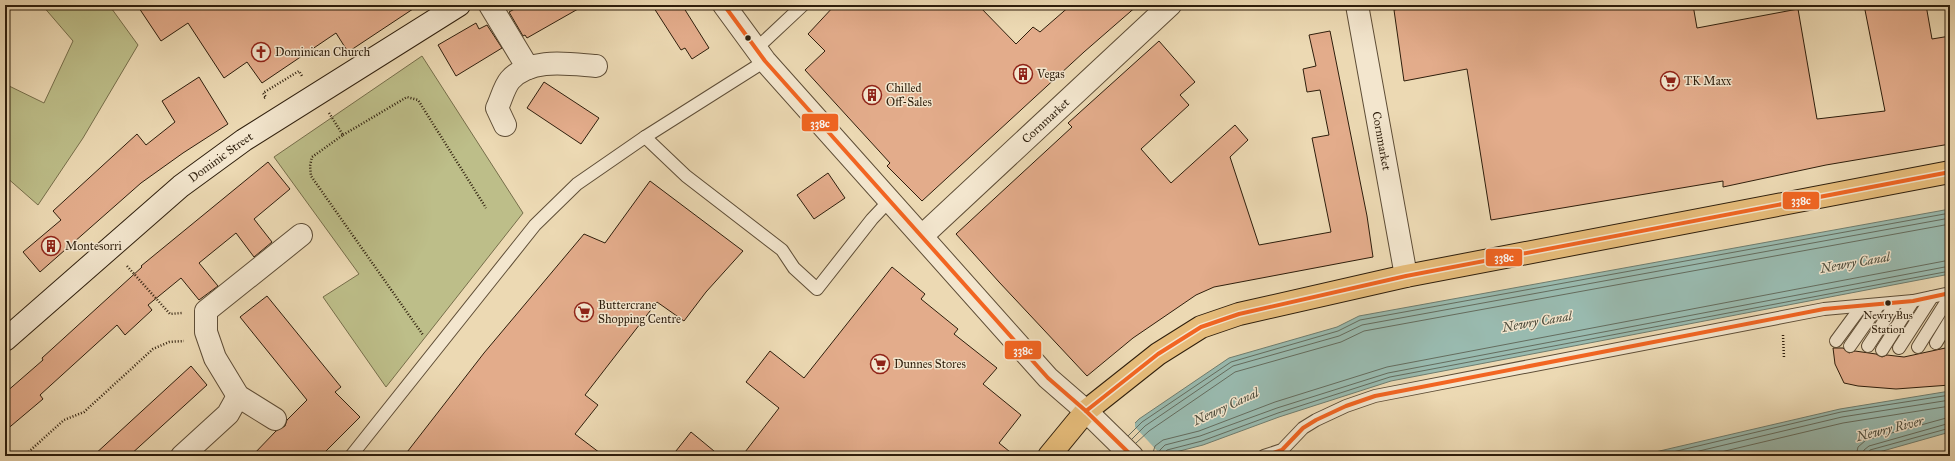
<svg xmlns="http://www.w3.org/2000/svg" width="1955" height="461" viewBox="0 0 1955 461" font-family="'IM FELL Great Primer',serif">
<rect width="100%" height="100%" fill="#ecd9b3"/>
<filter id="stains"><feTurbulence type="fractalNoise" baseFrequency=".005" numOctaves="4"/><feColorMatrix values="0 0 0 0 .2 0 0 0 0 .09 0 0 0 0 .02 0 0 0 .5 -.17"/></filter>
<radialGradient id="worn" r=".72"><stop offset=".6" stop-color="#630" stop-opacity="0"/><stop offset="1" stop-color="#630" stop-opacity=".3"/></radialGradient>
<g fill="#bdbe89" stroke="#766e4a">
<polygon points="42,5 109,5 138,45 83,138 38,205 5,176 5,84 44,103 73,41"/>
<polygon points="422,56 523,213 386,387 323,297 359,274 274,157"/>
</g>
<g fill="#99baaf" stroke="#6e7c6e">
<polygon points="1950,209 1950,274 1391,381 1279,417 1203,445 1168,454 1166,456 1103,456 1139,419 1229,358 1337,327 1359,316"/>
<polygon points="1950,391 1950,432 1865,456 1638,456 1840,409"/>
</g>
<polygon fill="#ecd9b3" points="1135,421 1135,427 1162,456 1101,456"/>
<g fill="none" stroke-linecap="round" stroke-linejoin="round">
<g stroke="#646c5e" stroke-width="1">
<polyline points="1128,436 1142,422 1231,362 1338,331 1360,320 1950,213"/>
<polyline points="1132,439 1145,426 1233,366 1339,336 1362,325 1950,218"/>
<polyline points="1136,443 1149,431 1235,372 1341,342 1364,331 1950,224"/>
<polyline points="1152,456 1155,446 1163,440 1199,431 1275,402 1387,367 1950,260"/>
<polyline points="1158,456 1160,450 1165,445 1200,436 1277,408 1388,373 1950,266"/>
<polyline points="1163,456 1167,450 1202,441 1278,413 1390,377 1950,271"/>
<polyline points="1656,456 1841,412 1950,395"/>
<polyline points="1678,456 1842,417 1950,400"/>
<polyline points="1704,456 1843,423 1950,406"/>
<polyline points="1856,456 1858,447 1866,440 1950,417"/>
<polyline points="1862,456 1864,450 1869,446 1950,423"/>
<polyline points="1867,456 1870,450 1950,428"/>
</g>
</g>
<g fill="#e3ac8b" stroke="#2e1e0c">
<polygon points="137,5 419,5 348,52 336,33 262,83 247,62 224,78 188,23 161,41"/>
<polygon points="522,5 585,5 527,38 525,35 523,36 509,12"/>
<polygon points="652,5 682,5 709,48 692,59 685,48 681,50"/>
<polygon points="835,5 978,5 1016,44 1033,27 1040,32 1071,5 1138,5 1084,52 922,201 887,166 890,163 805,70 825,51 808,34"/>
<polygon points="1421,5 1693,5 1697,28 1798,9 1817,119 1885,111 1864,5 1926,5 1932,39 1950,36 1950,144 1826,165 1723,187 1723,181 1491,220 1467,69 1404,81 1394,10"/>
<polygon points="476,23 479,29 487,25 502,48 456,76 438,45"/>
<polygon points="1330,31 1367,216 1373,257 1214,287 1196,295 1133,338 1087,376 999,282 956,234 1072,127 1068,123 1159,41 1195,82 1180,95 1189,105 1141,149 1171,183 1235,125 1248,140 1230,157 1259,245 1331,232 1312,138 1329,135 1320,90 1307,92 1303,69 1316,66 1309,35"/>
<polygon points="199,77 228,124 183,153 141,183 40,272 23,252 61,220 53,211 137,134 146,145 175,122 162,101"/>
<polygon points="544,82 599,118 581,144 527,108"/>
<polygon points="268,162 290,189 254,219 272,242 254,257 236,233 199,263 218,286 199,300 181,278 148,305 152,310 125,335 117,325 40,395 43,399 5,431 5,393 43,360 42,358 142,267 141,266"/>
<polygon points="828,173 845,198 814,219 797,195"/>
<polygon points="650,181 743,251 706,292 684,321 657,302 585,395 598,405 575,434 604,456 404,456 484,353 584,234 605,243"/>
<polygon points="892,267 925,294 921,299 958,329 954,334 997,368 983,384 1021,415 999,443 1015,456 742,456 779,408 746,382 770,351 804,378"/>
<polygon points="267,296 341,387 335,392 360,417 321,456 252,456 276,431 285,426 287,420 307,400 240,317"/>
<polygon points="1950,347 1950,385 1896,389 1858,386 1844,383 1835,364 1833,348 1843,348 1849,353 1855,351 1876,354 1882,357 1887,355 1904,357"/>
<polygon points="191,366 207,385 129,456 93,456"/>
<polygon points="691,432 720,456 672,456"/>
</g>
<g fill="none" stroke-linecap="round" stroke-linejoin="round">
<defs>
<g id="service">
<polyline points="756,49 803,5"/>
<polyline points="645,137 686,176 782,250 794,268 817,289 872,219 889,201"/>
<polyline points="1836,341 1861,307"/>
<polyline points="1936,343 1950,320"/>
<polyline points="1850,346 1878,306"/>
<polyline points="1868,346 1896,303"/>
<polyline points="1918,347 1950,296"/>
<polyline points="1899,348 1932,297"/>
<polyline points="1882,350 1913,301"/>
<polyline points="351,456 535,225 577,184 645,137 765,61"/>
<polyline points="1264,456 1282,450 1303,428 1316,420 1346,406 1375,396 1824,309 1913,301 1950,293"/>
</g>
<g id="minor">
<polyline points="490,5 528,68"/>
<polyline points="724,5 765,61 1048,378 1086,411 1132,456"/>
<path id="s1" d="M1357,5L1406,276"/>
<path d="M505,125L497,108C501,100 504,87 510,80C531,57 569,64 596,66"/>
<path id="s2" d="M922,236L1170,5"/>
<polyline points="275,419 238,396 215,358 206,332 206,311 301,235"/>
<polyline points="182,456 228,414 238,396"/>
</g>
<g id="secondary">
<path id="s3" d="M5,340L181,186L244,140L459,5"/>
</g>
<polyline id="primary" points="1049,456 1086,411 1158,354 1201,327 1239,314 1406,276 1950,172"/>
</defs>
<use href="#service" stroke="#5e4d36" stroke-width="14"/>
<use href="#minor" stroke="#5e4d36" stroke-width="24"/>
<use href="#secondary" stroke="#2e1e0c" stroke-width="24"/>
<use href="#primary" stroke="#2e1e0c" stroke-width="24"/>
<g stroke="#2e1e0c" stroke-width="2.5" stroke-dasharray="1 2" stroke-linecap="butt">
<polyline points="264,98 266,97 263,93 299,71 302,76"/>
<polyline points="329,113 343,135 312,157 310,166 311,176 423,335"/>
<polyline points="343,135 407,97 418,100 486,208"/>
<polyline points="127,266 170,314 182,313"/>
<polyline points="1783,335 1784,358"/>
<polyline points="24,456 64,420 84,412 153,349 169,342 184,341"/>
<polyline points="1934,456 1950,452"/>
</g>
<use href="#service" stroke="#f3e6ce" stroke-width="12"/>
<use href="#minor" stroke="#f3e6ce" stroke-width="22"/>
<use href="#secondary" stroke="#f3e6ce" stroke-width="22"/>
<use href="#primary" stroke="#e6bc7a" stroke-width="22"/>
<defs>
<g id="bus-1">
<polyline points="724,5 765,61 1048,378 1086,411 1132,456"/>
<polyline points="1086,411 1158,354 1201,327 1239,314 1406,276 1950,172"/>
<polyline points="1264,456 1282,450 1303,428 1316,420 1346,406 1375,396 1824,309 1913,301 1950,293"/>
</g>
</defs>
<use href="#bus-1" stroke="#f3e6ce" stroke-width="7"/>
<use href="#bus-1" stroke="#f26522" stroke-width="4"/>
</g>
<defs>
<symbol id="church-ring" viewBox="-11 -11 22 22"><circle r="9.5" fill="#f3e6ce" stroke="#8f2418" stroke-width="1.5"/><path d="M-1.2-6h2.4v3.5h3.3v2.4h-3.3V6h-2.4V-.1h-3.3v-2.4h3.3Z" fill="#8f2418"/></symbol>
<symbol id="building-ring" viewBox="-11 -11 22 22"><circle r="9.5" fill="#f3e6ce" stroke="#8f2418" stroke-width="1.5"/><path d="M-4-6H4V6H1V3H-1V6H-4ZM-2.5-4.3h1.7v1.8h-1.7ZM.8-4.3h1.7v1.8H.8ZM-2.5-1h1.7V.8h-1.7ZM.8-1h1.7V.8H.8Z" fill="#8f2418"/></symbol>
<symbol id="supermarket-ring" viewBox="-11 -11 22 22"><circle r="9.5" fill="#f3e6ce" stroke="#8f2418" stroke-width="1.5"/><path d="M-6-5.5h2.5l.6 2H6L4.5 2H-2.5L-4.4-4H-6ZM-1.5 3.2a1.3 1.3 0 1 0 .1 0ZM3 3.2a1.3 1.3 0 1 0 .1 0Z" fill="#8f2418"/></symbol>
</defs>
<g fill-rule="evenodd">
<use href="#church-ring" x="250" y="41" width="22" height="22"/>
<use href="#building-ring" x="1012" y="63" width="22" height="22"/>
<use href="#supermarket-ring" x="1659" y="70" width="22" height="22"/>
<use href="#building-ring" x="861" y="84" width="22" height="22"/>
<use href="#building-ring" x="40" y="235" width="22" height="22"/>
<use href="#supermarket-ring" x="573" y="301" width="22" height="22"/>
<use href="#supermarket-ring" x="869" y="353" width="22" height="22"/>
</g>
<g fill="#2e1e0c" stroke="#f3e6ce" stroke-width="1.5">
<circle cx="748" cy="38" r="3.5"/>
<circle cx="1888" cy="303" r="3.5"/>
</g>
<g text-anchor="middle" dominant-baseline="central" stroke-width="3" stroke-linejoin="round" paint-order="stroke">
<g font-size="11" fill="#2e1e0c" stroke="#f3e6ce">
<text x="1888" y="315">Newry Bus<tspan x="1888" dy="14">Station</tspan></text>
</g>
<g font-size="12" fill="#2e1e0c" stroke="#f3e6ce" text-anchor="start">
<text x="275" y="52">Dominican Church</text>
<text x="1037" y="74">Vegas</text>
<text x="1684" y="81">TK Maxx</text>
<text x="886" y="88">Chilled<tspan x="886" dy="14">Off-Sales</tspan></text>
<text x="65" y="246">Montesorri</text>
<text x="598" y="305">Buttercrane<tspan x="598" dy="14">Shopping Centre</tspan></text>
<text x="894" y="364">Dunnes Stores</text>
</g>
<g font-size="12" fill="#2e1e0c" stroke="#f3e6ce">
<text stroke="none"><textPath href="#s2" startOffset="169">Cornmarket</textPath></text>
<text stroke="none"><textPath href="#s1" startOffset="138">Cornmarket</textPath></text>
<text stroke="none"><textPath href="#s3" startOffset="283">Dominic Street</textPath></text>
</g>
<g font-size="13" font-style="italic" fill="#4e4d3d" stroke="#f3e6ce">
<text transform="translate(1855 263) rotate(-10)">Newry Canal</text>
<text transform="translate(1537 322) rotate(-10)">Newry Canal</text>
<text transform="translate(1226 407) rotate(-25)">Newry Canal</text>
<text transform="translate(1890 429) rotate(-14)">Newry River</text>
</g>
</g>
<g stroke="#f3e6ce" stroke-width="1.5">
<rect x="801" y="113" width="38" height="19" rx="4" fill="#f26522"/>
<rect x="1782" y="191" width="38" height="19" rx="4" fill="#f26522"/>
<rect x="1485" y="248" width="38" height="19" rx="4" fill="#f26522"/>
<rect x="1004" y="340" width="38" height="20" rx="4" fill="#f26522"/>
</g>
<g font-size="11" text-anchor="middle" font-weight="bold" fill="#fff">
<text x="820" y="127">338c</text>
<text x="1801" y="204">338c</text>
<text x="1504" y="261">338c</text>
<text x="1023" y="354">338c</text>
</g>
<rect width="1955" height="461" fill="none" stroke="#ecd9b3" stroke-width="20"/>
<rect x="6" y="6" width="1943" height="449" fill="none" stroke="#2e1e0c" stroke-width="2"/>
<rect x="10" y="10" width="1935" height="441" fill="none" stroke="#2e1e0c"/>
<rect width="100%" height="100%" filter="url(#stains)"/>
<rect width="100%" height="100%" fill="url(#worn)"/>
</svg>
